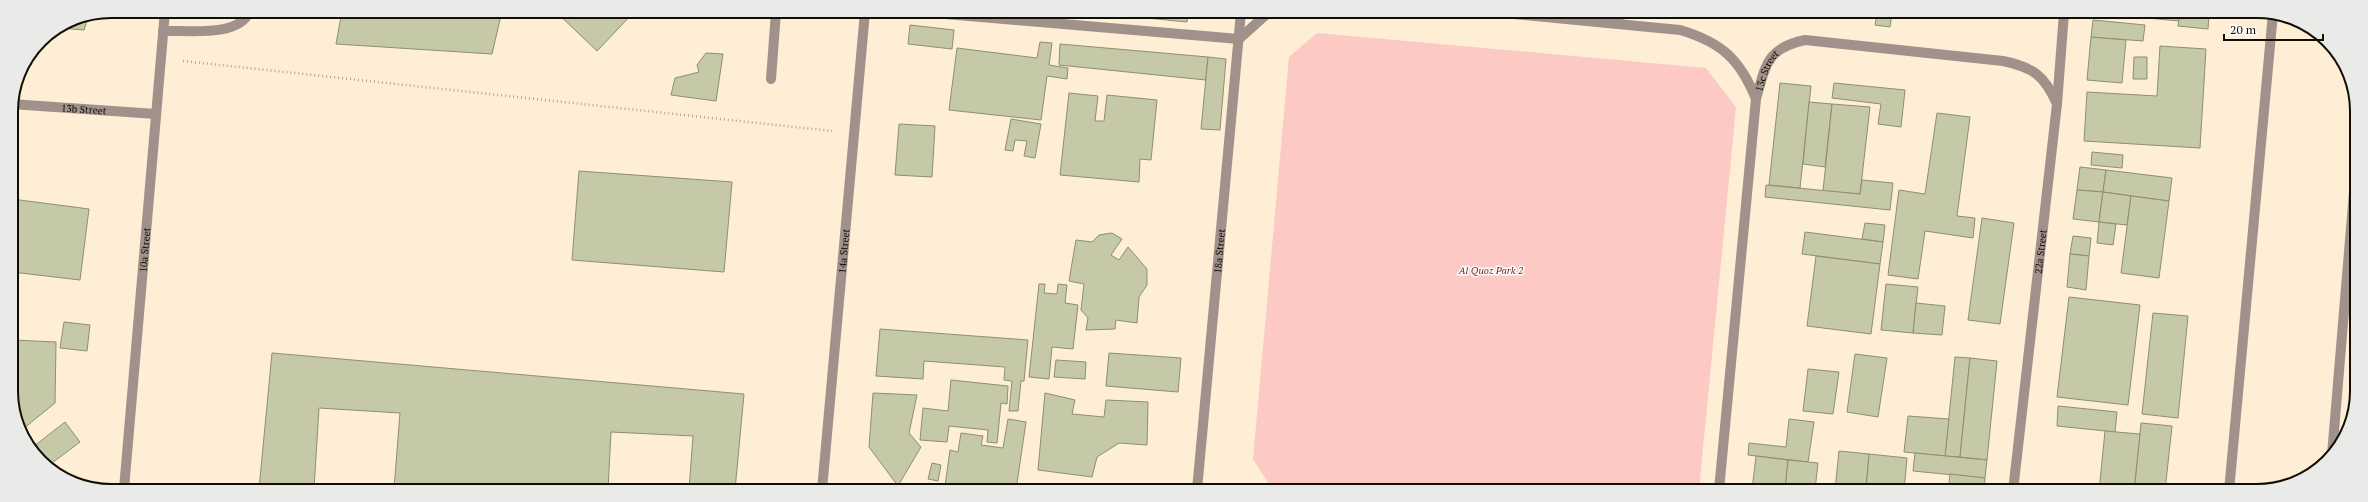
<svg xmlns="http://www.w3.org/2000/svg" width="2368" height="502" viewBox="0 0 2368 502" font-family="'PT Serif',serif">
<rect width="100%" height="100%" fill="#fdeed5"/>
<polygon fill="#fdc9c5" points="1317,33 1706,68 1736,107 1699,490 1273,490 1253,459 1289,57"/>
<g fill="#c6c9a7" stroke="#8d8f6f">
<polygon points="342,11 502,11 492,54 336,44"/>
<polygon points="555,11 635,11 597,51"/>
<polygon points="1087,12 1137,12 1137,17"/>
<polygon points="1137,12 1188,12 1187,22 1137,17"/>
<polygon points="1703,12 1738,12 1738,16"/>
<polygon points="1877,13 1892,13 1890,27 1875,25"/>
<polygon points="2090,13 2113,13 2113,17"/>
<polygon points="2126,13 2180,13 2179,21 2126,16"/>
<polygon points="2180,13 2209,13 2208,29 2178,26"/>
<polygon points="89,15 84,30 59,28 73,19"/>
<polygon points="2093,20 2145,25 2143,41 2091,37"/>
<polygon points="910,25 954,30 952,49 908,44"/>
<polygon points="2091,37 2126,40 2122,83 2087,80"/>
<polygon points="1040,42 1052,43 1049,65 1068,68 1067,79 1047,76 1041,120 949,110 957,48 1037,58"/>
<polygon points="1060,44 1208,57 1206,80 1059,65"/>
<polygon points="2160,46 2206,49 2200,148 2084,141 2087,92 2157,96"/>
<polygon points="706,53 723,54 716,101 671,95 675,78 699,72 697,65"/>
<polygon points="1208,57 1226,59 1220,130 1201,129"/>
<polygon points="2134,57 2147,57 2147,79 2133,79"/>
<polygon points="1780,83 1811,86 1800,188 1769,185"/>
<polygon points="1834,83 1905,90 1901,127 1878,124 1881,104 1832,98"/>
<polygon points="1069,93 1098,96 1095,121 1104,121 1107,95 1157,100 1151,160 1140,159 1139,182 1060,175"/>
<polygon points="1809,102 1832,104 1825,167 1803,164"/>
<polygon points="1832,104 1870,107 1860,194 1823,191"/>
<polygon points="1937,113 1970,117 1957,216 1975,218 1973,238 1925,231 1918,279 1888,275 1899,190 1925,194"/>
<polygon points="1011,119 1041,124 1035,158 1024,156 1027,141 1015,140 1013,151 1005,150"/>
<polygon points="899,124 935,126 932,177 895,175"/>
<polygon points="2092,152 2123,155 2122,168 2091,165"/>
<polygon points="2080,167 2106,170 2103,192 2077,190"/>
<polygon points="2106,170 2172,178 2169,201 2103,192"/>
<polygon points="579,171 732,182 724,272 572,260"/>
<polygon points="1862,180 1893,183 1890,210 1765,197 1766,185 1860,194"/>
<polygon points="2077,190 2103,192 2099,222 2073,219"/>
<polygon points="2103,192 2131,196 2127,225 2099,222"/>
<polygon points="2131,196 2169,201 2159,278 2121,273"/>
<polygon points="12,199 89,209 80,280 12,272"/>
<polygon points="1982,218 2014,223 2000,324 1968,320"/>
<polygon points="2099,222 2116,224 2113,245 2097,243"/>
<polygon points="1865,223 1885,225 1883,242 1862,239"/>
<polygon points="1805,232 1883,242 1880,264 1802,254"/>
<polygon points="1112,233 1122,239 1111,255 1119,260 1128,247 1147,269 1147,285 1139,297 1137,323 1116,320 1115,329 1086,330 1088,318 1081,310 1084,284 1069,281 1076,240 1092,242 1099,235"/>
<polygon points="2073,236 2091,238 2089,256 2070,254"/>
<polygon points="2070,254 2089,256 2086,290 2067,287"/>
<polygon points="1816,256 1880,264 1871,334 1807,326"/>
<polygon points="1039,284 1045,284 1044,293 1057,294 1058,284 1067,285 1065,303 1078,305 1073,349 1052,347 1049,379 1029,377"/>
<polygon points="1886,284 1918,287 1913,333 1881,330"/>
<polygon points="2069,297 2140,305 2128,405 2057,397"/>
<polygon points="1916,303 1945,306 1942,335 1913,333"/>
<polygon points="2153,313 2188,316 2178,418 2142,414"/>
<polygon points="64,322 90,325 87,351 60,348"/>
<polygon points="880,329 1028,340 1024,381 1021,381 1018,411 1009,411 1012,381 1004,380 1005,367 924,361 923,379 876,376"/>
<polygon points="13,340 56,342 55,403 23,429 13,411"/>
<polygon points="272,353 744,394 735,490 689,490 693,436 611,432 608,490 394,489 400,413 319,408 314,489 259,489"/>
<polygon points="1109,353 1181,358 1178,392 1106,386"/>
<polygon points="1855,354 1887,358 1878,417 1847,412"/>
<polygon points="1955,357 1970,358 1960,457 1945,456"/>
<polygon points="1970,358 1997,361 1987,460 1960,457"/>
<polygon points="1056,360 1086,362 1085,379 1054,377"/>
<polygon points="1808,369 1839,372 1833,414 1803,411"/>
<polygon points="951,380 1008,386 1007,404 1001,403 997,443 987,442 988,430 949,426 947,442 920,440 923,408 948,411"/>
<polygon points="873,393 917,395 909,433 921,447 898,486 869,447"/>
<polygon points="1045,393 1075,400 1072,414 1104,417 1106,400 1148,402 1147,445 1119,443 1097,457 1092,477 1038,470"/>
<polygon points="2058,406 2117,412 2115,432 2057,426"/>
<polygon points="1908,416 1949,419 1945,456 1904,452"/>
<polygon points="1008,419 1026,422 1016,490 974,490 945,486 950,450 958,452 961,433 983,436 981,445 1003,448"/>
<polygon points="1789,419 1814,422 1808,462 1748,455 1749,443 1786,447"/>
<polygon points="65,422 80,442 48,466 42,463 33,447"/>
<polygon points="2141,423 2172,426 2165,491 2134,491"/>
<polygon points="2105,431 2140,434 2134,491 2099,491"/>
<polygon points="1839,451 1869,454 1866,490 1835,490"/>
<polygon points="1915,453 1987,460 1985,478 1913,471"/>
<polygon points="1869,454 1907,458 1904,491 1866,490"/>
<polygon points="1756,456 1788,460 1785,490 1752,490"/>
<polygon points="1788,460 1818,463 1815,490 1785,490"/>
<polygon points="932,463 941,465 938,481 928,479"/>
<polygon points="1950,474 1985,478 1984,491 1948,491"/>
</g>
<g fill="none" stroke-linecap="round" stroke-linejoin="round">
<polyline stroke="#b1a591" stroke-width="2.5" stroke-dasharray="1 3" stroke-linecap="butt" points="183,61 832,131"/>
<g stroke="#a0928a" stroke-width="10">
<polyline points="922,12 1239,39"/>
<polyline points="1618,24 1619,12"/>
<path d="M163,31C189,30 238,38 250,11"/>
<polyline points="771,79 776,12"/>
</g>
<g stroke="#a0928a" stroke-width="10">
<path d="M1493,12L1680,30C1721,42 1740,59 1756,99"/>
<polyline points="1239,39 1269,12"/>
<path id="s1" d="M11,104L156,114"/>
<polyline points="2332,455 2355,180"/>
<path id="s2" d="M124,489L165,11"/>
<path id="s3" d="M822,490L865,12"/>
<path id="s4" d="M1197,490L1241,12"/>
<path id="s5" d="M1719,490L1756,99C1766,64 1767,48 1805,40L2003,61C2033,67 2045,76 2057,104"/>
<path id="s6" d="M2013,491L2057,104L2064,13"/>
<polyline points="2229,491 2273,13"/>
</g>
</g>
<g text-anchor="middle" dominant-baseline="central" stroke-width="3" stroke-linejoin="round" paint-order="stroke">
<g font-size="10" fill="#130d04" stroke="#fdfdfd">
<text stroke="none"><textPath href="#s5" startOffset="423">13c Street</textPath></text>
<text stroke="none"><textPath href="#s1" startOffset="73">13b Street</textPath></text>
<text stroke="none"><textPath href="#s2" startOffset="240">10a Street</textPath></text>
<text stroke="none"><textPath href="#s3" startOffset="240">14a Street</textPath></text>
<text stroke="none"><textPath href="#s4" startOffset="240">18a Street</textPath></text>
<text stroke="none"><textPath href="#s6" startOffset="241">22a Street</textPath></text>
</g>
<g font-size="10" font-style="italic" fill="#842023" stroke="#fdfdfd">
<text x="1491" y="270">Al Quoz Park 2</text>
</g>
</g>
<path d="M0 0H2368V502H0ZM111 18H2257A93 93 0 0 1 2350 111V391A93 93 0 0 1 2257 484H111A93 93 0 0 1 18 391V111A93 93 0 0 1 111 18Z" fill="#eaeae9" fill-rule="evenodd"/>
<path fill="none" stroke="#130d04" stroke-width="2" d="M111 18H2257A93 93 0 0 1 2350 111V391A93 93 0 0 1 2257 484H111A93 93 0 0 1 18 391V111A93 93 0 0 1 111 18Z"/>
<path d="M2224 34v6h99v-6" fill="none" stroke="#130d04" stroke-width="2"/>
<text x="2230" y="34" font-size="12" fill="#130d04" stroke="#fdfdfd" stroke-width="3" paint-order="stroke">20 m</text>
</svg>
